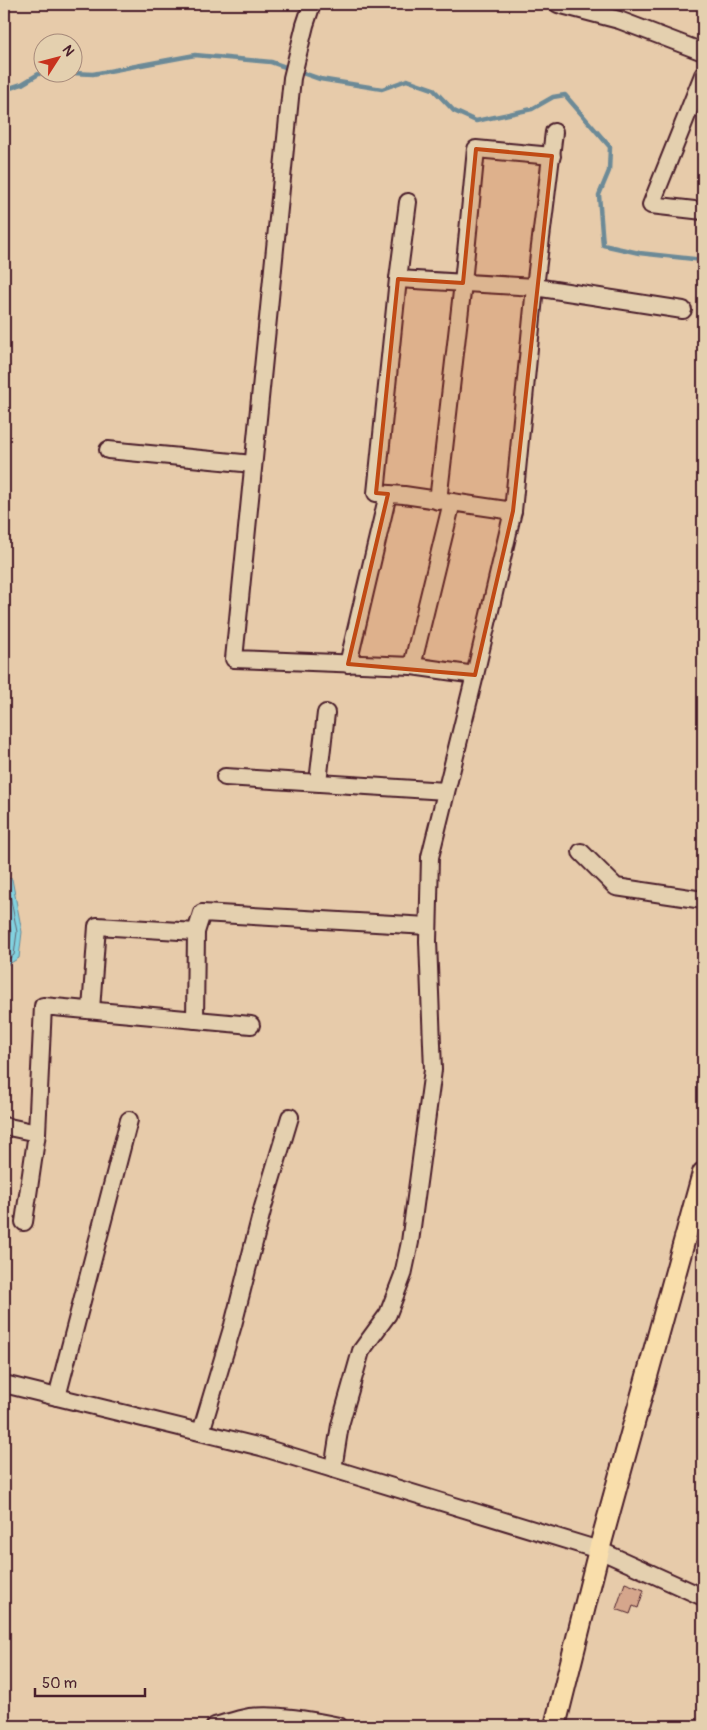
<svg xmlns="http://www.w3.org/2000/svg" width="707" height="1730" viewBox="0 0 707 1730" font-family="Pangolin,sans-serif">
<rect width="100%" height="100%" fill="#e7cbaa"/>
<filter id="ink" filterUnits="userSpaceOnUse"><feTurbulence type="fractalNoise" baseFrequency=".02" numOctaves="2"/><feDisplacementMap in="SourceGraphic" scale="10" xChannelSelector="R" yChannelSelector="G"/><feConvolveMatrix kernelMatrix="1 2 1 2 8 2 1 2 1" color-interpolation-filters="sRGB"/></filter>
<g filter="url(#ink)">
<polygon fill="#82d1df" stroke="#6c8a97" points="4,877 12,879 22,932 19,958 9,964 4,964"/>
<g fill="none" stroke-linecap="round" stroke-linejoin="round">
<g stroke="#606673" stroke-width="1">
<polyline points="4,882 8,884 17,932 14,955 8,959 4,959"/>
<polyline points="4,896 11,933 9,950 4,952"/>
</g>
<g stroke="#6c8a97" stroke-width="4.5">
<polyline points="52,72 93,74 195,55 271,62 320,79 382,89 407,80 433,89 454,111 476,121 532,109 553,97 565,95 610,147 609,171 599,195 603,245 639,253 703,260"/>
<polyline points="4,90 22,84 42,72"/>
</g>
</g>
<polygon fill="#d5a68c" stroke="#4a1f2b" points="625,1583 644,1590 638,1608 633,1606 630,1614 616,1609"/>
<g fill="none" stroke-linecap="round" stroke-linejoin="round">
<defs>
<g id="minor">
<polyline points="312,4 305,25 292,78 234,659 412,666 475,675"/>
<polyline points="558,4 619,20 703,52"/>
<polyline points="703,75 651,205 703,211"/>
<polyline points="408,202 398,279 376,493 404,495 513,511"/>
<polyline points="398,279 535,287 683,310"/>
<polyline points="108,450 253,464"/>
<polyline points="438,501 463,283 476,149 552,156"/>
<polyline points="348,664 388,494"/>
<polyline points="412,666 452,502"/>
<polyline points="225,777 446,791"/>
<polyline points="318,782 326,713"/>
<polyline points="581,852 616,887 703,900"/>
<polyline points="91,1010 97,926 196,932"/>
<polyline points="195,1020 196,932 202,913 428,926"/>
<polyline points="4,1126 37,1133"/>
<polyline points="24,1222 37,1133 43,1006 251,1025"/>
<polyline points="4,1384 261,1447 599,1550 703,1597"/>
<polyline points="57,1397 129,1120"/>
<polyline points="201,1432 233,1325 263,1207 290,1117"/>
<polyline points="333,1469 340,1425 361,1351 388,1314 403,1275 410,1242 433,1070 428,941 430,857 475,675 513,511 535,287 554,132"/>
<path d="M215,1726C226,1723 238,1719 249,1717C279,1714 310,1720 339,1726"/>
</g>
<polyline id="major" points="555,1726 599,1550 703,1173"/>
</defs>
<use href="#minor" stroke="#4a1f2b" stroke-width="20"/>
<use href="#major" stroke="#4a1f2b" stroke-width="24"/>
<use href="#minor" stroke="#e4d0af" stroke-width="16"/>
<use href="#major" stroke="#f9deab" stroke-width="20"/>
</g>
</g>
<path fill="#c04a14" fill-opacity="0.2" stroke="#c04a14" stroke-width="4" stroke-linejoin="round" d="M476,149L552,156L513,511L475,675L348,664L388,494L376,493L398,279L463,283Z"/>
<rect width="707" height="1730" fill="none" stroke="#e4d0af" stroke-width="20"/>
<rect x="10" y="10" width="687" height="1710" fill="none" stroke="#4a1f2b" stroke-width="2" filter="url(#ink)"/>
<g transform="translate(58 58) rotate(54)"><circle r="24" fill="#e4d0af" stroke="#a6897a"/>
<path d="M0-4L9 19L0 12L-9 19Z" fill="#c8321e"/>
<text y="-8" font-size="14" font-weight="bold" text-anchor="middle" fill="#4a1f2b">N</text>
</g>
<path d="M35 1688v8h110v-8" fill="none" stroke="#4a1f2b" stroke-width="2.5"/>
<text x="42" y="1688" font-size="15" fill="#4a1f2b" stroke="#e4d0af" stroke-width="4" paint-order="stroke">50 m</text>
</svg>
